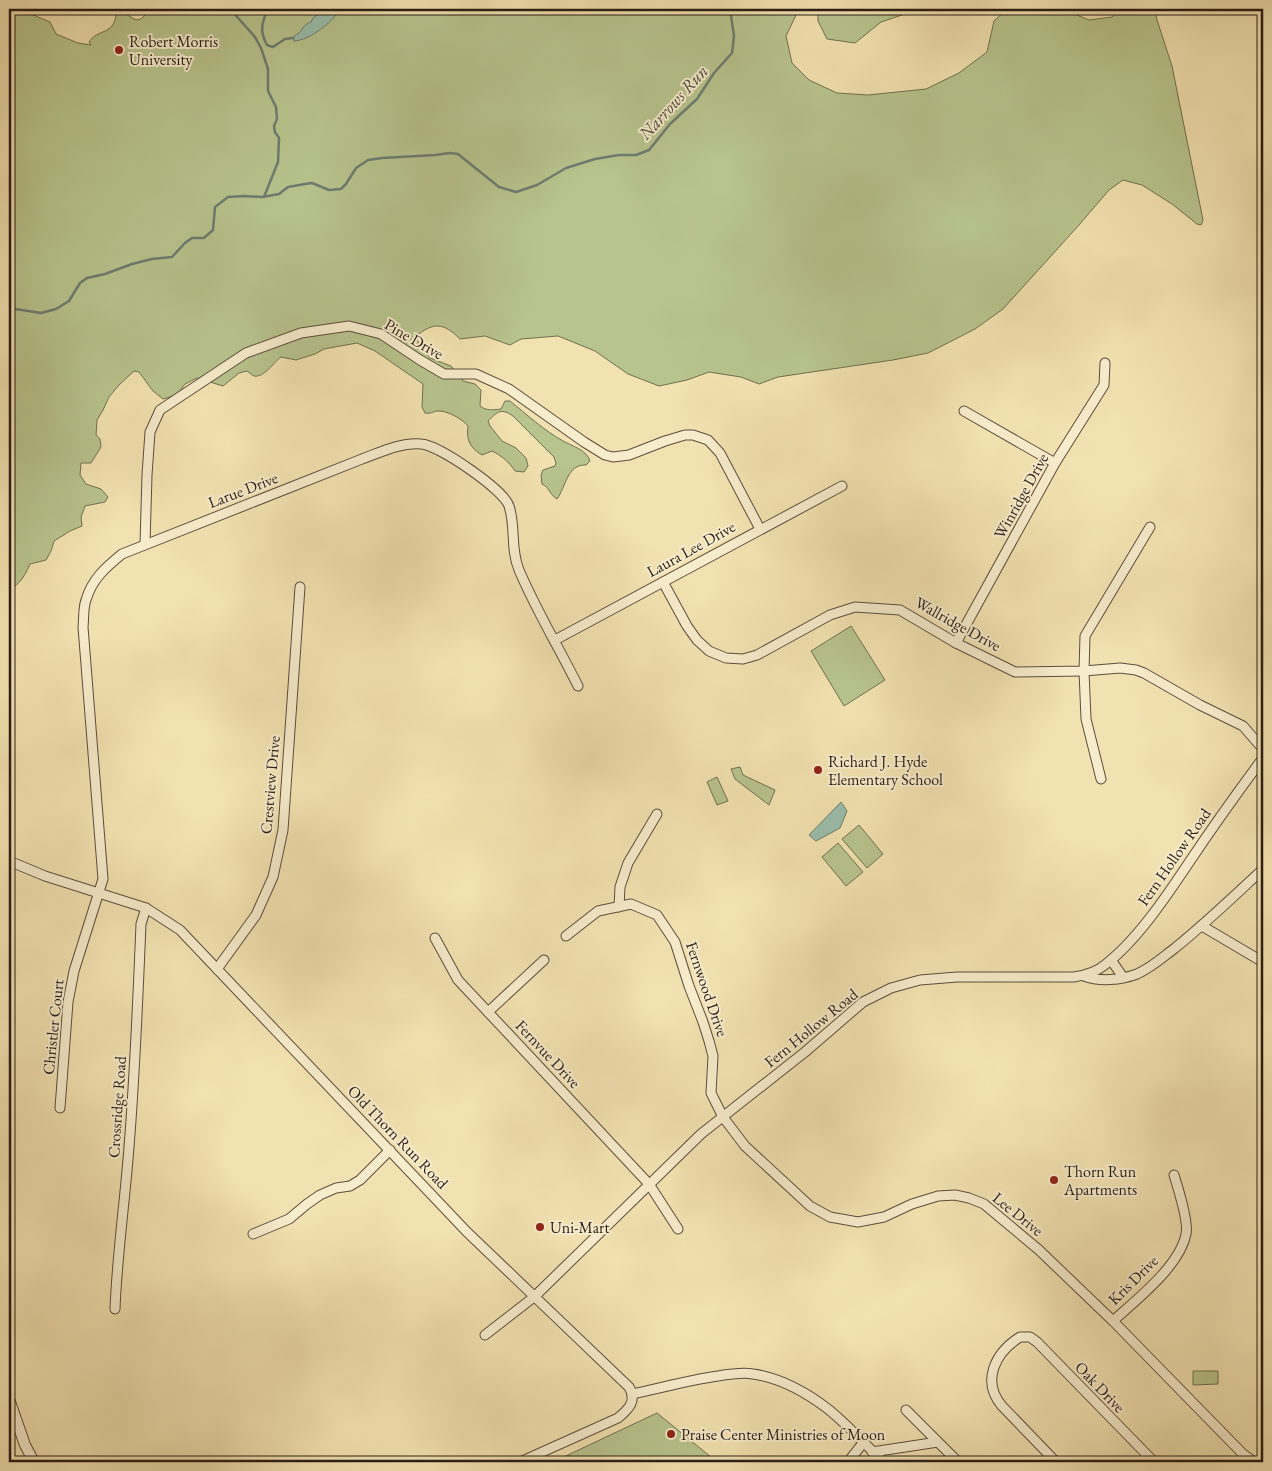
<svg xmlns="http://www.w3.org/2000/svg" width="1272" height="1471" viewBox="0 0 1272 1471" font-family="'EB Garamond',serif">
<rect width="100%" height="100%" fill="#f3e2b1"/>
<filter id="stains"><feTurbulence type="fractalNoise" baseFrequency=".004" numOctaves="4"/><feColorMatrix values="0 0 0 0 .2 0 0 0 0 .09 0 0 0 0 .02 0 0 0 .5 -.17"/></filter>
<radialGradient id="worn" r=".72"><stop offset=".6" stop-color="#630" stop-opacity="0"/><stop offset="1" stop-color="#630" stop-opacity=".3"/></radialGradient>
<g fill="#b8c48e" stroke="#707052">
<path d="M146,9H797V13L786,36L792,63L809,80L837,93L868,95L926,89L959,73L987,52L994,21L1007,9H1073L1077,15L1089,20L1112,17L1121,9H1155L1157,20L1172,66L1203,220L1201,225L1197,224L1172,204L1142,185L1123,180L1109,190L1079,225L1003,309L975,329L928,353L893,360L778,377L759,384L741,377L709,372L687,380L659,386L628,374L595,351L558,336L521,339L510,345L485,336L460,339C443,322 433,322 415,337L430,358L451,366L463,381L475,384L481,390L480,406C487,411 492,410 501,409L505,401H510C526,414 545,431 563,441C572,446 587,450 590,461L586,465C567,464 566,487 557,499C549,494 550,488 542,484L541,475L543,470L555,466L556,463L554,457L513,416C501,408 498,411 488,421L490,426L502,441L516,448L526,458L528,466L524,472L515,471C509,462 502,456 492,451L482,455C470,448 466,440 468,426C462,419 447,410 437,411C432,412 431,414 425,413L422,407L423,384L375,351L357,343L324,349L315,354L296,360L281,357C274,362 264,378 254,376C252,375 250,373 247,371L239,373L223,386L197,378L185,384L177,395L163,399L153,391L139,372L134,371L119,385L109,397L103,410L97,420L96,435L100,439L101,447L91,463H81L80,475L86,484L101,489L108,497L105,502L85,506L81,517L82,526L70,531L54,541L51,551L46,560L30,564C25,575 20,585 9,589V11L11,14H31L50,22L56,34L78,43L91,45L89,42C98,28 114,36 116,14L124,13L136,20L141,19L146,14Z"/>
<polygon points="818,9 907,9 902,15 881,22 855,43 827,39 818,21"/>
<polygon points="851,626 885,680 844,706 811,651"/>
<polygon points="740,767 743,775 775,790 769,805 735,779 731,769"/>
<polygon points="717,777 728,801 717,805 707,782"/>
<polygon points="859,825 883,854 867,868 842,839"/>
<polygon points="838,843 863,872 846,886 822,857"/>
<polygon points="1193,1371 1218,1371 1218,1384 1193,1385"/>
<polygon points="657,1413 717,1462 553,1462"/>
</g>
<g fill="#9bbead" stroke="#6d7d71">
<path d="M326,9H340C333,22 310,40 294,41V36C301,34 303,24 311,22L313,18Z"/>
<polygon points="841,802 847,811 840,828 816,841 809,835"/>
</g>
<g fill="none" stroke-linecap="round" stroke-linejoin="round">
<g stroke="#6d7d71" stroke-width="2.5">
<polyline points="230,9 255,37 261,48 268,69 268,91 276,107 277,119 274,126 275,132 279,138 278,162 264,197"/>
<path d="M268,9C262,22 259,31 267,45L273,47L285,39L293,38"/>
<polyline points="9,308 41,313 56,309 69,301 80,283 87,278 105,274 132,264 152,259 172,257 185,243 192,238 204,238 213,230 215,207 228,197 244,196 262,197 279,194 288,187 305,184 312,183 329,190 341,189 346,184 356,168 368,160 382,158 435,155 450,153 458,154 499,187 516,192 537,185 566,168 595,159 619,155 636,155 649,150 670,124 697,99 714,73 732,53 734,36 730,9"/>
</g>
<defs>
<g id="minor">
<polyline points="964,411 1055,463"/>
<polyline points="145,544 147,475 150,432 160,410 246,353 301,333 349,326 381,334 420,360 444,374 476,374 509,389 584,442 605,455 613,457 629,455 665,441 685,435 693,435 708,440 720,453 760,529"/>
<polyline points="663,582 687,626 697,640 709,651 726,658 743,659 757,655 830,615 855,607 900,610 956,643 1015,672 1084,671 1120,668 1136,670 1144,673 1200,705 1243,726 1263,749"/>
<polyline points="555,640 842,486"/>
<polyline points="956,643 1055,463 1104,385 1105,363"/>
<polyline points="1101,779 1086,719 1084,671 1085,636 1150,527"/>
<path d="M9,861L45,876L146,908L180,930L467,1232L629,1387C637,1401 629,1409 618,1418L520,1462"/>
<polyline points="619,907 620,887 628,863 657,814"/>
<polyline points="1202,926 1263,962"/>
<polyline points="566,936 598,911 631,904 657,915 675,942 689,986 703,1022 709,1041 713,1056 711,1093 723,1117 745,1146 810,1206 830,1217 858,1222 884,1217 912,1204 938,1196 955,1195 969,1198 984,1204 1039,1250 1113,1321 1243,1454 1254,1462"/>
<polyline points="435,938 458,980 649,1184 678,1229"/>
<polyline points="1111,960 1123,977"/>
<polyline points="217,969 256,915 273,877 283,830 300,587"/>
<path d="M1084,976C1100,982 1121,980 1137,974C1151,968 1163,957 1175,948C1205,924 1233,897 1261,871L1263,870"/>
<polyline points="488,1012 544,960"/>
<path d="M60,1108L68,1002L74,971L103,879L83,627C84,618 83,608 86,600C92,579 106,567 122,554L362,459C381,452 401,442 421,444C439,445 504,490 509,506C516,527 510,548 519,570C536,610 559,648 578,686"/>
<polyline points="253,1234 289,1219 307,1204 320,1195 336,1188 350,1186 360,1180 390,1150"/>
<path d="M115,1309C117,1255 125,1201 129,1147C135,1073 138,998 141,924L146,908"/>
<path d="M1113,1321C1136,1300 1180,1266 1186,1234C1189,1222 1178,1188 1174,1175"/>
<path d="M485,1335L534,1297L701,1134L805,1052L863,1002L891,988L920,980L957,977H1074C1086,975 1097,972 1106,964C1137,940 1166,897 1188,864C1212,828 1237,793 1263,758"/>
<path d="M632,1394C661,1388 689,1380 718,1376C730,1374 742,1372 753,1374C780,1378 807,1393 828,1409C848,1425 865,1445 884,1462"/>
<polyline points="906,1410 958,1462"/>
<polyline points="872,1452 938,1442"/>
<polyline points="848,1462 863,1443"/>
<path d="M1056,1462L1002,1406C981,1381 995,1353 1020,1337H1030L1037,1342L1154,1462"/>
</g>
<polyline id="tertiary" points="9,1399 25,1445 34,1462"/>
</defs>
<use href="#minor" stroke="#5c4e3d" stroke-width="11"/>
<use href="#tertiary" stroke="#5c4e3d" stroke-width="12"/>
<use href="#minor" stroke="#f7eccc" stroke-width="9"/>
<use href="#tertiary" stroke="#f7eccc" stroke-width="10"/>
</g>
<g fill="#8f2418" stroke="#f7eccc" stroke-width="2">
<circle cx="119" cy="50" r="5"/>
<circle cx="818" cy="770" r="5"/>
<circle cx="1054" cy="1180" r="5"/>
<circle cx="540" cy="1227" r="5"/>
<circle cx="671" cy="1434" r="5"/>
</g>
<g text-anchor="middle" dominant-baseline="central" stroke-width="4" stroke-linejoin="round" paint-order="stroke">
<g font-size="16" fill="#291c16" stroke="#f7eccc" text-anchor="start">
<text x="129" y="41">Robert Morris<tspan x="129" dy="18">University</tspan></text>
<text x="828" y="761">Richard J. Hyde<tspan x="828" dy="18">Elementary School</tspan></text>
<text x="1064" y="1171">Thorn Run<tspan x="1064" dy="18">Apartments</tspan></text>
<text x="550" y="1227">Uni-Mart</text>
<text x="681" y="1434">Praise Center Ministries of Moon</text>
</g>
<g font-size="16" fill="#291c16" stroke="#f7eccc">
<text transform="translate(414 339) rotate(30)">Pine Drive</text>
<text transform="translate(243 490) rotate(-21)">Larue Drive</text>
<text transform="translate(1021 496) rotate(-61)">Winridge Drive</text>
<text transform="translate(691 549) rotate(-29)">Laura Lee Drive</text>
<text transform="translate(958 624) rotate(29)">Wallridge Drive</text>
<text transform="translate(270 785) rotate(-85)">Crestview Drive</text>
<text transform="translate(1174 857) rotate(-55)">Fern Hollow Road</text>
<text transform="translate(707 989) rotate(71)">Fernwood Drive</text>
<text transform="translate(53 1027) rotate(-84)">Christler Court</text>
<text transform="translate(811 1028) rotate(-39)">Fern Hollow Road</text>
<text transform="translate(548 1054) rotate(47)">Fernvue Drive</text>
<text transform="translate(117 1107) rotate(-86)">Crossridge Road</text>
<text transform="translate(398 1137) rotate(46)">Old Thorn Run Road</text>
<text transform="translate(1018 1214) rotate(39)">Lee Drive</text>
<text transform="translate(1133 1280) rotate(-45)">Kris Drive</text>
<text transform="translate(1100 1387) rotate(46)">Oak Drive</text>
</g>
<g font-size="18" font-style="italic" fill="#4b4d43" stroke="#f7eccc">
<text transform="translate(673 102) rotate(-48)">Narrows Run</text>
</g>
</g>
<rect width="1272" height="1471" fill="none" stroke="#f3e2b1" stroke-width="30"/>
<rect x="10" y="10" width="1252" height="1451" fill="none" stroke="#291c16" stroke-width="2.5"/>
<rect x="15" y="15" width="1242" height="1441" fill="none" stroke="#291c16"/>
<rect width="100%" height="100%" filter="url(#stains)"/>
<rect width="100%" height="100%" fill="url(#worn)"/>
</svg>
